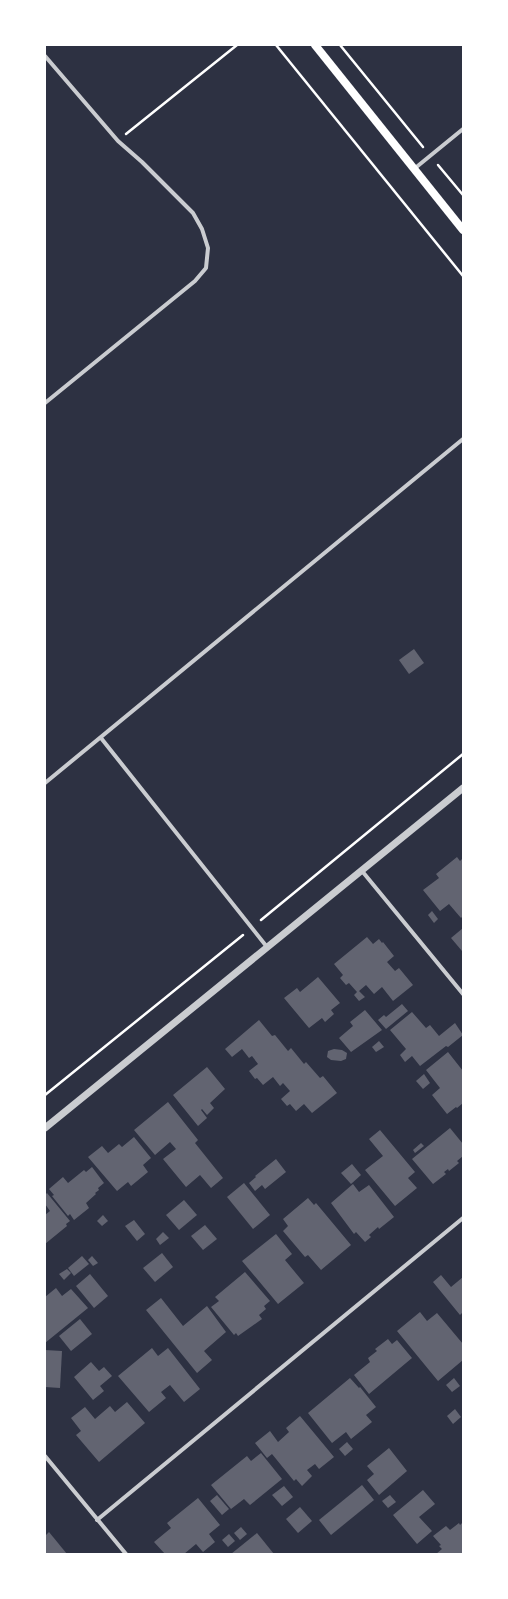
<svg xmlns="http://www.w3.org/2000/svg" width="508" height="1599" viewBox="0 0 508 1599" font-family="Arial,sans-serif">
<rect width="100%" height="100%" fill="#2d3142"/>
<g fill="#626471">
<polygon points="414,649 424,663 409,674 399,660"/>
<polygon points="457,857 460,861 463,858 463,916 461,918 449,904 440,911 423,890 439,878 436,874"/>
<polygon points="432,911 438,919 434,923 428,915"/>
<polygon points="463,928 463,950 462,951 451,938"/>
<polygon points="367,937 373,944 379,939 382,943 383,942 394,956 387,962 395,971 399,968 413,985 393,1001 382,987 374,994 366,985 359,991 365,997 359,1001 354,995 357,992 349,983 346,985 340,978 343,975 334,964"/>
<polygon points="318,977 340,1003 331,1010 334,1014 325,1022 322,1018 309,1028 284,998 297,988 300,992"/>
<polygon points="402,1004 408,1011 386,1029 378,1020 384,1015 386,1017"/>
<polygon points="365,1010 382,1030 351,1052 339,1038 353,1026 350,1022"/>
<polygon points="412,1012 426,1028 430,1025 439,1036 455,1023 463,1035 448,1047 446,1046 420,1066 412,1056 405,1062 400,1055 406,1049 390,1030"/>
<polygon points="259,1020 272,1036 275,1035 288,1051 291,1048 304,1064 306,1062 320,1078 323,1076 337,1093 312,1113 304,1104 296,1111 290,1104 287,1106 281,1099 290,1091 283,1083 280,1086 273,1077 263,1085 257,1078 255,1079 249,1071 258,1064 252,1056 249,1058 242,1049 232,1057 225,1049"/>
<polygon points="379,1041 384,1047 376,1052 372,1047"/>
<polygon points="334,1049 342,1050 347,1053 346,1059 341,1061 331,1060 327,1057 328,1051"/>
<polygon points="448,1052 463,1071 463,1103 457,1108 456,1107 447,1114 432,1095 440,1088 426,1070"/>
<polygon points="207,1067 225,1089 210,1103 214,1108 207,1115 202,1109 201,1110 207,1118 198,1126 173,1095"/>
<polygon points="424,1074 430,1083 423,1089 416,1081"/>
<polygon points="168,1102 198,1140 195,1143 223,1178 211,1188 200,1175 186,1187 163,1159 176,1149 170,1142 155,1155 134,1130"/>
<polygon points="450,1128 463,1144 463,1156 457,1161 459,1163 449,1171 448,1169 444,1172 446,1174 433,1184 412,1159"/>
<polygon points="380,1130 415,1172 408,1178 417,1188 395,1206 365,1170 383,1156 369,1139"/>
<polygon points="134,1137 151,1158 143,1165 148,1172 131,1186 128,1182 117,1191 88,1157 102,1146 108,1153 119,1144 122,1147"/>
<polygon points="421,1143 424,1146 415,1153 413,1150"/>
<polygon points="276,1159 286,1172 265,1189 262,1185 255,1191 249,1183 256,1177 255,1176"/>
<polygon points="352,1164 361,1175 351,1184 341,1173"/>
<polygon points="92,1167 104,1183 98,1188 99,1190 95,1193 96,1194 86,1203 89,1208 74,1220 70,1214 68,1216 52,1196 54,1195 49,1189 63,1177 68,1183 84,1170 86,1172"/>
<polygon points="244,1183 270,1215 253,1229 227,1197"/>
<polygon points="353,1184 359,1192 369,1185 394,1217 379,1229 378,1227 369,1235 371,1237 365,1242 356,1232 354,1234 331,1203"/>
<polygon points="47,1193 70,1221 66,1224 67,1226 45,1244 45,1215 50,1211 45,1204 45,1195"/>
<polygon points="308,1198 314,1205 316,1203 351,1245 321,1270 308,1255 305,1257 283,1231 288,1226 283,1219"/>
<polygon points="184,1200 197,1215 179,1230 166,1215"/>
<polygon points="103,1215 108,1221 102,1226 97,1221"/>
<polygon points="134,1220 145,1234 137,1241 125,1226"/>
<polygon points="205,1225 217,1239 203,1250 191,1236"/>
<polygon points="163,1232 169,1238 160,1245 156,1239"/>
<polygon points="276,1234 292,1254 285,1260 304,1283 278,1304 242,1261"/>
<polygon points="162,1253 173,1267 155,1282 143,1268"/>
<polygon points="82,1256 89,1264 74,1276 68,1268"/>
<polygon points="92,1256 98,1263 93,1266 88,1260"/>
<polygon points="67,1269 71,1273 64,1280 59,1274"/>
<polygon points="245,1272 270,1301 264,1306 266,1309 259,1315 262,1319 238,1336 236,1333 234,1335 211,1307 219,1301 215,1297"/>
<polygon points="90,1274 108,1296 94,1308 76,1286"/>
<polygon points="441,1275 451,1287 463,1277 463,1315 462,1313 460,1315 433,1282"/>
<polygon points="56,1288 62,1296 71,1289 88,1308 45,1343 45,1297"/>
<polygon points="161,1298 183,1326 207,1306 226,1332 204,1351 212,1360 197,1373 146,1310"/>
<polygon points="420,1312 427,1321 437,1313 463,1344 463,1360 438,1381 397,1331"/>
<polygon points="80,1319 92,1334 71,1351 59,1336"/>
<polygon points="388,1339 392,1344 397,1340 412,1358 369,1394 354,1375 370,1362 368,1358 377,1351 375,1349"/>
<polygon points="152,1348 158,1356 168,1348 200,1389 184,1402 170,1385 161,1392 166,1398 149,1412 118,1376"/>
<polygon points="45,1350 62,1351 60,1388 45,1387"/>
<polygon points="91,1362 99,1371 104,1367 112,1376 100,1386 104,1391 93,1400 74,1377"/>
<polygon points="350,1378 359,1388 360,1387 376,1407 366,1415 372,1422 351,1439 346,1432 332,1443 308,1413"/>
<polygon points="454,1378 460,1386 452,1392 446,1385"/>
<polygon points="127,1402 145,1423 99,1462 76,1435 81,1431 71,1418 85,1407 95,1419 110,1406 115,1412"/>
<polygon points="455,1409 461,1417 453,1424 447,1416"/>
<polygon points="300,1416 334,1457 319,1469 315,1464 307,1470 312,1476 302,1486 296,1479 294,1481 272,1454 267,1458 255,1443 270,1431 278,1442 289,1432 286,1428"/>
<polygon points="347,1442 353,1449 345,1456 339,1449"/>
<polygon points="389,1448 407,1471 379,1495 367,1480 374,1474 367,1466"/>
<polygon points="261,1453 282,1479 250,1505 244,1499 231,1509 211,1485 247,1456 251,1461"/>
<polygon points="362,1485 374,1500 331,1535 319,1520"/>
<polygon points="284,1486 293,1497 282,1506 272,1495"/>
<polygon points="423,1490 435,1504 419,1517 432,1531 417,1544 393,1515"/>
<polygon points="217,1495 229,1509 222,1515 210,1501"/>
<polygon points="390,1495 396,1502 388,1508 382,1501"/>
<polygon points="198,1498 220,1525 209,1534 215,1542 203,1552 196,1544 184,1554 165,1554 154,1542 171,1528 167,1523"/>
<polygon points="300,1507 312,1521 298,1533 286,1519"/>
<polygon points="463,1522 463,1554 436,1554 442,1549 439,1546 441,1545 433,1536 446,1526 450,1530 459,1523 460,1525"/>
<polygon points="241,1527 247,1534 240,1540 234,1533"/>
<polygon points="49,1532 67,1554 45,1554 45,1536"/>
<polygon points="257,1533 274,1554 231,1554"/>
<polygon points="229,1534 235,1541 228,1547 222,1540"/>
</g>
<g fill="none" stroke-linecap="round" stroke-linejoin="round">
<g stroke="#fff" stroke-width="2.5">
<polyline points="276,45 463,276"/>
<polyline points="340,45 423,147"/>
<polyline points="126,134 237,45"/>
<polyline points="438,165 463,195"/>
<polyline points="261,920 463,754"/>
<polyline points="45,1095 243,935"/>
</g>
<g stroke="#caccd0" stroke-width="4">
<polyline points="45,56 118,141 142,162 193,213 202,229 208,248 206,268 195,281 45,403"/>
<polyline points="414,169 463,129"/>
<polyline points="101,738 267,947"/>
<polyline points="45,783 463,439"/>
<polyline points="362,871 463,994"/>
<polyline points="45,1456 126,1554"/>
<polyline points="97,1520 463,1218"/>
</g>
<polyline stroke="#caccd0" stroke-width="7" points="45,1128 463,788"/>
<polyline stroke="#fff" stroke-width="8" points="315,45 463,230"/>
</g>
<rect width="508" height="1599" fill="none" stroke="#ffffff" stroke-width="92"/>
</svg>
